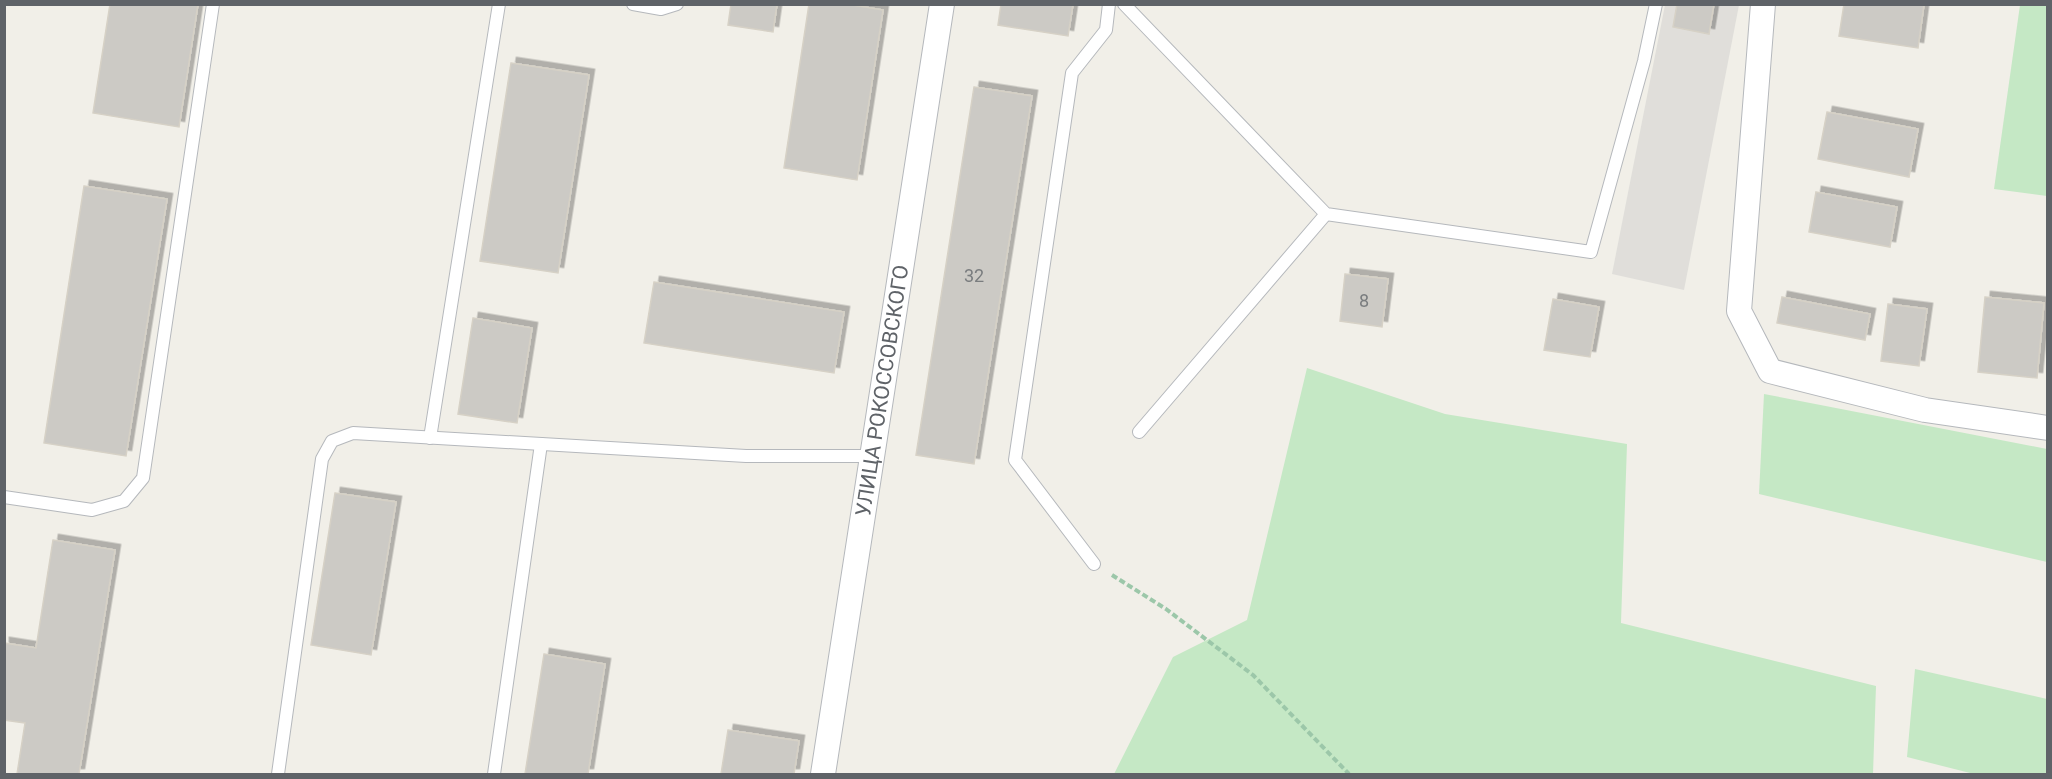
<svg xmlns="http://www.w3.org/2000/svg" width="2052" height="779" viewBox="0 0 2052 779" font-family="Roboto,sans-serif">
<defs>
<filter id="shadow"><feDropShadow dx="5.5" dy="-5.5" stdDeviation="0" flood-color="#0004"/></filter>
</defs>
<rect width="100%" height="100%" fill="#f1efe8"/>
<polygon fill="#e0deda" points="1665,5 1739,5 1684,290 1612,274"/>
<g fill="#c5e8c5">
<polygon points="2020,5 2047,5 2047,196 1994,189"/>
<polygon points="1307,368 1445,414 1627,444 1621,623 1876,686 1873,774 1114,774 1173,657 1247,620"/>
<polygon points="1764,394 2047,449 2047,562 1759,494"/>
<polygon points="1915,669 2047,699 2047,774 1974,774 1907,757"/>
</g>
<g fill="#cccac5" stroke="#d6d1c6" stroke-width="1.5" filter="url(#shadow)">
<polygon points="110,4 198,4 179,127 93,113"/>
<polygon points="731,4 777,4 773,32 728,25"/>
<polygon points="809,4 847,4 883,10 857,180 784,168"/>
<polygon points="1001,4 1073,4 1068,36 998,25"/>
<polygon points="1677,4 1714,4 1709,34 1673,27"/>
<polygon points="1844,4 1924,4 1918,48 1839,36"/>
<polygon points="511,63 589,75 558,273 480,261"/>
<polygon points="974,87 1032,96 974,464 916,455"/>
<polygon points="1827,112 1918,129 1909,177 1818,159"/>
<polygon points="84,186 167,199 126,456 44,443"/>
<polygon points="1816,192 1897,207 1890,247 1809,232"/>
<polygon points="1345,274 1388,279 1382,327 1340,321"/>
<polygon points="654,282 844,312 834,373 644,343"/>
<polygon points="1782,297 1870,314 1865,340 1777,323"/>
<polygon points="1985,297 2044,303 2037,378 1978,372"/>
<polygon points="1553,299 1599,307 1590,357 1544,350"/>
<polygon points="1888,304 1927,309 1919,366 1881,361"/>
<polygon points="473,318 532,328 517,423 458,414"/>
<polygon points="335,493 396,502 371,655 311,645"/>
<polygon points="53,540 115,550 79,774 17,774 25,723 4,720 4,643 36,648"/>
<polygon points="544,654 605,664 588,774 525,774"/>
<polygon points="728,730 799,741 794,774 721,774"/>
</g>
<g fill="none" stroke-linecap="round" stroke-linejoin="round">
<defs>
<g id="service">
<polyline points="633,4 661,9 677,4"/>
<polyline points="1124,4 1326,214 1591,252 1644,61 1656,4"/>
<polyline points="1139,432 1326,214"/>
<polyline points="430,438 499,4"/>
<polyline points="4,497 92,510 124,501 143,478 213,4"/>
<polyline points="1094,564 1015,460 1072,73 1106,30 1109,4"/>
<polyline points="278,774 322,459 332,441 353,433 746,456 872,456"/>
<polyline points="494,774 541,444"/>
</g>
<g id="minor">
<polyline points="1763,4 1739,311 1770,371 1925,410 2048,428"/>
<path id="s1" d="M823,774L942,4"/>
</g>
</defs>
<use href="#service" stroke="#b5b8bc" stroke-width="14"/>
<use href="#minor" stroke="#b5b8bc" stroke-width="26"/>
<polyline stroke="#9cc7a9" stroke-width="4" stroke-dasharray="6 3" stroke-linecap="butt" points="1112,575 1166,609 1253,675 1349,774"/>
<use href="#service" stroke="#fff" stroke-width="12"/>
<use href="#minor" stroke="#fff" stroke-width="24"/>
</g>
<g text-anchor="middle" dominant-baseline="central" stroke-width="6" stroke-linejoin="round" paint-order="stroke">
<g font-size="18" fill="#7a7d7f">
<text x="974" y="275">32</text>
<text x="1364" y="300">8</text>
</g>
<g font-size="21" fill="#5f6368" stroke="#fff">
<text stroke="none"><textPath href="#s1" startOffset="388">УЛИЦА РОКОССОВСКОГО</textPath></text>
</g>
</g>
<rect width="2052" height="779" fill="none" stroke="#5f6368" stroke-width="12"/>
</svg>
